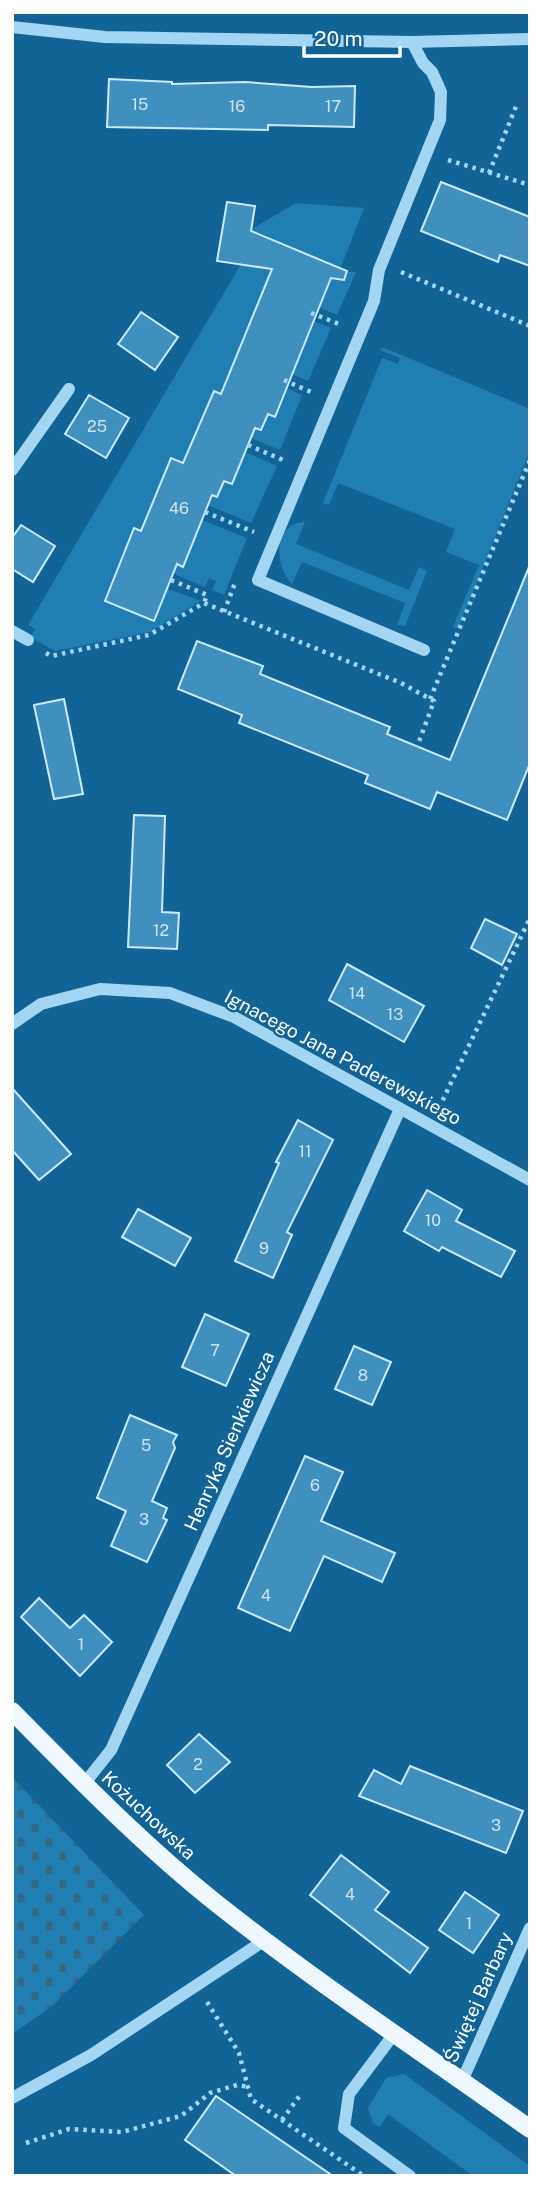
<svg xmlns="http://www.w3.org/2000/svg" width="542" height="2188" viewBox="0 0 542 2188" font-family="'Public Sans',sans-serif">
<defs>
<pattern id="cemetery-stones" width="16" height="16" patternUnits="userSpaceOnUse" patternTransform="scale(1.75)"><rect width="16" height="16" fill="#217eb3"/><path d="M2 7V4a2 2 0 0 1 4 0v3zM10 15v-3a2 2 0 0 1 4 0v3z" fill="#346885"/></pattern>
</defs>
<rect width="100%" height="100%" fill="#136496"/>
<g fill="#217eb3">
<polygon points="296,203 364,208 339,272 356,272 337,315 314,305 321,289 326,291 333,275 258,303 239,348 245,350 221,394 214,392 183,463 171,458 141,531 120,562 105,600 154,621 168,589 201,601 150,632 55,651 30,637 35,629 28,625 241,264 248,252 252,229"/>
<polygon points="309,319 331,328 308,381 287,372"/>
<polygon points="382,347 530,409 530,451 458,628 453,627 479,565 446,552 455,529 338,483 329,505 323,503 382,358 398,364 400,358 380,350"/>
<polygon points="281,386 302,395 280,450 251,438 255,427 268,414"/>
<polygon points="245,452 277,466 251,523 208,505 212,495 217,497 224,481 232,484"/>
<polygon points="202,520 247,538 224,595 212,590 216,581 209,578 205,587 174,574 177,565 183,566"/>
<path d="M305,522L296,544L409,590L419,567L427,571L405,626L397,625L405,603L302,562L292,584C275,565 272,524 305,522Z"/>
<polygon points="404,2074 530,2166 530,2176 473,2176 388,2114 380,2127 373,2123 368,2108 386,2078"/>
</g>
<polygon fill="url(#cemetery-stones)" points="12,1777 144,1915 51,2007 12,2034"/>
<g fill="#4090bf" stroke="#cbebfd" stroke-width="2">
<polygon points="109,79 172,82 172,84 245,82 312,87 355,86 354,127 268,125 268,130 107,127"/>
<polygon points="441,182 530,217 530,266 500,255 498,262 421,231"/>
<polygon points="227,202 255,206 251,231 347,271 344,280 331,278 275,417 268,414 261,430 255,428 232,484 224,481 217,497 212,495 183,567 177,564 154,621 105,601 134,528 141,531 171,458 183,463 214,391 221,394 272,269 217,261"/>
<polygon points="141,312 178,337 155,370 118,344"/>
<polygon points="89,395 129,418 106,458 65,434"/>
<polygon points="21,525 55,546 33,582 12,569 12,538"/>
<polygon points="529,567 530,763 507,820 437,792 430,809 365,783 368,775 239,723 242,715 178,689 197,641 263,666 260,674 390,727 387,734 450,760"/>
<polygon points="64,699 83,794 54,799 34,705"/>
<polygon points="134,815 165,816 162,912 179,913 177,949 128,947"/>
<polygon points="485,919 517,934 502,965 471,948"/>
<polygon points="347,964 424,1006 404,1042 329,1000"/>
<polygon points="12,1088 71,1154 39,1180 12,1150"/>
<polygon points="298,1120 333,1140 287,1232 292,1235 273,1278 235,1261 279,1163 276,1162"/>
<polygon points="427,1190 462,1210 456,1221 515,1251 501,1277 442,1247 439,1251 404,1231"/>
<polygon points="138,1209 191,1238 175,1266 122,1237"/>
<polygon points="205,1314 249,1334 226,1386 182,1367"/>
<polygon points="354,1346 391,1362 372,1405 335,1389"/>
<polygon points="130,1415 177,1435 173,1442 175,1448 152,1501 167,1508 163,1518 167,1520 147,1562 111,1546 126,1511 97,1498"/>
<polygon points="305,1456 343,1472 321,1521 395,1553 382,1582 324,1556 290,1631 238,1608"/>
<polygon points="39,1598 70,1628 84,1615 112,1642 80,1676 21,1617"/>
<polygon points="199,1734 230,1762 195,1793 167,1765"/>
<polygon points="410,1766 523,1811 506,1853 359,1796 374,1770 401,1784"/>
<polygon points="341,1855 389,1892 375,1910 428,1948 410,1973 310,1895"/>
<polygon points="465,1892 499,1915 473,1953 439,1930"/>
<polygon points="216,2096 333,2176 236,2176 185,2140"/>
</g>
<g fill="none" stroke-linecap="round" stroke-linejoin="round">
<g stroke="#a3d6f3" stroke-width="4.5" stroke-dasharray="3.5 5" stroke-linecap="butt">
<polyline points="448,160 530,185"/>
<polyline points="489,173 517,104"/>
<polyline points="401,272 530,326"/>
<polyline points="311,313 339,324"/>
<polyline points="284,380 311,392"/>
<polyline points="248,445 283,460"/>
<polyline points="205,512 254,532"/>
<polyline points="171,580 207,595 204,603"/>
<polyline points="224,612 235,583"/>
<polyline points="46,653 51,656 149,635 204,603 401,683 434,701 417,747"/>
<polyline points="430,699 530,460"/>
<polyline points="439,1108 530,918"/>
<polyline points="207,2002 239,2053 251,2099 364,2176"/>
<polyline points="282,2120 301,2094"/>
<polyline points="26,2143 69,2129 122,2132 181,2116 210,2093 237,2085 249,2087"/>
</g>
<g stroke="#a3d6f3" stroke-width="12">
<polyline points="12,27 105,37 412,42 530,39"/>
<polyline points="412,42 423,63 432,72 441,92 440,120 379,270 374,301 258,580 424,650"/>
<polyline points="12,470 69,389"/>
<polyline points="12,631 28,640"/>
<polyline points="12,1024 41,1004 100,989 170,993 234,1017 530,1180"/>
<polyline points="84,1784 111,1750 400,1109"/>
<polyline points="394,2034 349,2094 344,2128 410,2176"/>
<polyline points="462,2081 530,1928"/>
<polyline points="12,2098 91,2055 265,1940"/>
</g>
<path stroke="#eff8ff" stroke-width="18" d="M12,1711C78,1778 143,1845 216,1903C317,1983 425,2054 530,2129"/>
</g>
<g text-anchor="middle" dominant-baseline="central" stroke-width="5" stroke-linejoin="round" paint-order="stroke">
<g font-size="16" fill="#cfe3ef">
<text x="140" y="104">15</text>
<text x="237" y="106">16</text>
<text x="333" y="106">17</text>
<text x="97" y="426">25</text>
<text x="179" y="508">46</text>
<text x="161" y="930">12</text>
<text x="357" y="993">14</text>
<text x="395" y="1014">13</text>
<text x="305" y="1151">11</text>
<text x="433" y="1220">10</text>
<text x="264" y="1248">9</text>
<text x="215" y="1350">7</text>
<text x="363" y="1375">8</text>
<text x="146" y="1445">5</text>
<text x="315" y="1485">6</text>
<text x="144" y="1519">3</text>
<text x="266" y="1595">4</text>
<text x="81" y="1644">1</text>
<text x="198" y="1764">2</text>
<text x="496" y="1825">3</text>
<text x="350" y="1894">4</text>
<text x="469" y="1923">1</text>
</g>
<g font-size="19" fill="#fff" stroke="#136496">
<text transform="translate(343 1057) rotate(28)">Ignacego Jana Paderewskiego</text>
<text transform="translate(229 1441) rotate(-66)">Henryka Sienkiewicza</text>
<text transform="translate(149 1815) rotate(43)">Kożuchowska</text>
<text transform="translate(478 1997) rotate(-66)">Świętej Barbary</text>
</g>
</g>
<rect width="542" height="2188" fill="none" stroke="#ffffff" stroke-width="28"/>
<path d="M304 46v10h96v-10" fill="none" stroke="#ffffff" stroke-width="3.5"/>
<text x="314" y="46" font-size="21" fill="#ffffff" stroke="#136496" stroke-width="5" paint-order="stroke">20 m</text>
</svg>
